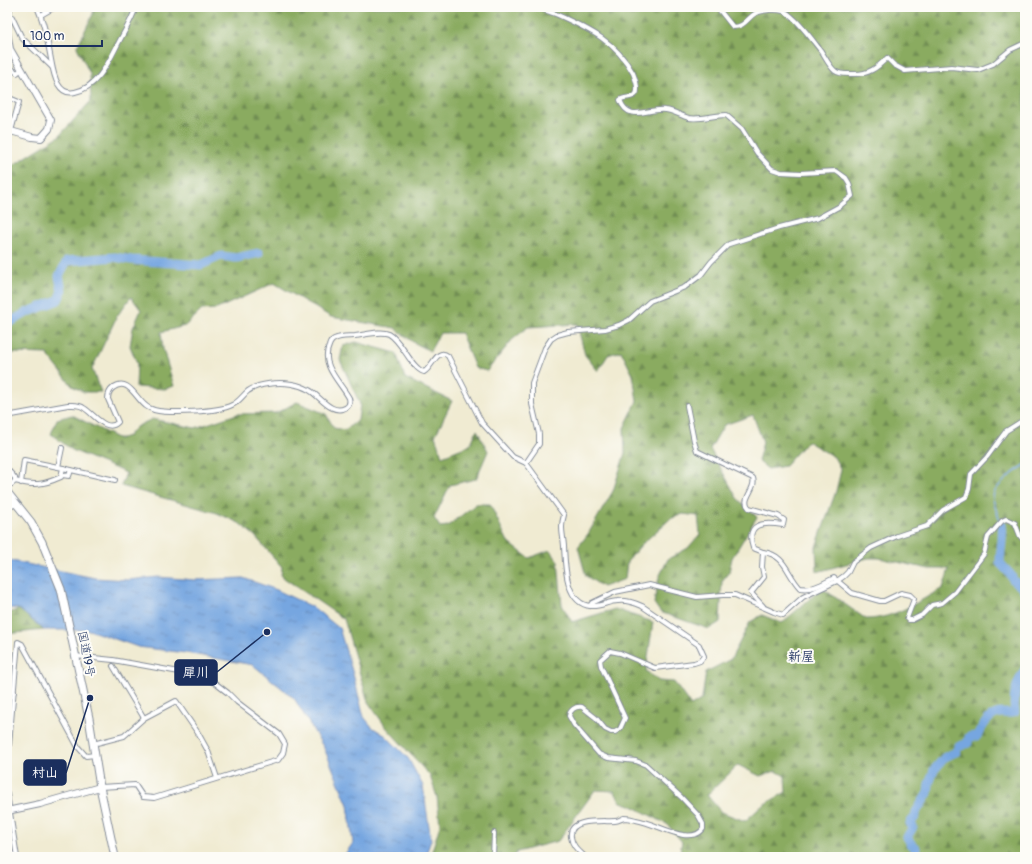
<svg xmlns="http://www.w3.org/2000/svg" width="1032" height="864" viewBox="0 0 1032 864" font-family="Pangolin,'Klee One',sans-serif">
<defs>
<pattern id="forest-firs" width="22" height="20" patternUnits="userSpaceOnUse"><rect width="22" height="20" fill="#8aab60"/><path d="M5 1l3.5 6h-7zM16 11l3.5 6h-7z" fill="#708c52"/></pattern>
<pattern id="water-ripples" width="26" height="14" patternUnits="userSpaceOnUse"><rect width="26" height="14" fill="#76a6e0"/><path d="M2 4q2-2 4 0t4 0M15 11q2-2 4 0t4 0" fill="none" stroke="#6088b9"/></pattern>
</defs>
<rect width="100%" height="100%" fill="#fdfcf7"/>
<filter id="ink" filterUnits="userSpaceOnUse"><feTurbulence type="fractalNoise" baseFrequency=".025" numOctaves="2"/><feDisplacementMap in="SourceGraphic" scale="8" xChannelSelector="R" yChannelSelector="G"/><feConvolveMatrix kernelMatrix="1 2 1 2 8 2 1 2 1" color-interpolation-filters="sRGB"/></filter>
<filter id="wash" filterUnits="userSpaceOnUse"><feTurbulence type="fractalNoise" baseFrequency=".012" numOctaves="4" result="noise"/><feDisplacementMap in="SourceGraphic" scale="16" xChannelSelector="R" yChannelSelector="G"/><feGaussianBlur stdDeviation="0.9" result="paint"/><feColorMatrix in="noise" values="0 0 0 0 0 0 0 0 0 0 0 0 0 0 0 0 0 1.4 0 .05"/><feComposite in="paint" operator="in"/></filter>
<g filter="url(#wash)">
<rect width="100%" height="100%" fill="#f0ebd2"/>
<g fill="url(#forest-firs)" stroke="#526d5f" fill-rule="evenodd">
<path d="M94,7H1025V857H679L682,842L667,824L630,805L621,802L614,791L595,790L558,841L517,852L513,857H430L440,825L437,797L430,776L386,727L368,702L344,619L281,576L282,567L255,536L239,523L217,513L121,486L126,473L72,450L51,434L57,419L72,415L119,439L128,436L136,427L152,419L195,428L237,414L276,413L297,402L326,414L334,428L345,430L358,420L360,404L340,360L343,346L356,342L396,353L405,378L452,401L435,436L442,456L470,445L477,430L488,451L476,479L450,485L434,518L440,527L448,526L476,504H490L508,542L529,558L550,550L558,561L562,605L572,622L615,609L653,622L646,671L659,681L674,682L691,706L702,699L706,672L731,659L750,622L762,615L782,623L822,588L866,619C894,619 919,601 943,588L949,569H929L879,558H868L817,572L816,547L836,491L841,470L834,457L807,441L785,466L768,469L758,461L763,442L753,415L724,425L710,449L737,498L757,517L732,558L729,572L722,581L720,622L709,629L660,612L654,603L659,577L668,559L688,548L700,534L698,516L683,514L670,519L641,545L627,562L625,579L603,587L586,576L578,547L588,534L613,491L625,453L624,428L637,401L633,375L621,351L608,355L598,371L585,355L577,324L528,327L512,340L487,371L475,368L461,333H440L430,351L413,342L395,328L331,317L274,283L217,309L202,310L185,326L161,332L163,349L174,386L165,389L136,387L137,363L130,346L133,328L141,310L131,297L117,316L92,369L101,392H84L72,386L47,354L14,353L7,354V169L59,136L91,101L90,74L77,47L93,14ZM738,765L760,776L776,771L785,776L786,792L763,805L745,821L721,812L707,795Z"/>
<polygon points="19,609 44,630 7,634 7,614"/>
</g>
<polygon fill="url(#water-ripples)" stroke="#486a9f" points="7,560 95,578 127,580 159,577 195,580 243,578 277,590 314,608 339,628 353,674 364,717 372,727 386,736 408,758 423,786 431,840 425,857 343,857 353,843 348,805 324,748 294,698 253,665 186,653 138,647 89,630 44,630 19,609 7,608"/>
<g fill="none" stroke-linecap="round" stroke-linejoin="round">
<path stroke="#76a6e0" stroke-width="1.5" d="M1002,525C999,517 994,507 993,498C992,487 1017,470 1025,465"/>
<g stroke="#76a6e0" stroke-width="9">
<polyline points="7,324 26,313 58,300 62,291 59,276 67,261 115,257 131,260 201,265 221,256 236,258 259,253"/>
<path d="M1002,525C1004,538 1000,550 1000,563L1011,575L1013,580L1024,589L1025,593"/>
<path d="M914,857L916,848L912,845L907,837L913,827L910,823L916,816V812L928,793L929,784L934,770L945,757L956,752L958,747L968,743L969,737L977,736C983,726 989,713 1002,713C1007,713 1010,714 1015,712C1012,696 1017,682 1025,669"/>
</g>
</g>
</g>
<g filter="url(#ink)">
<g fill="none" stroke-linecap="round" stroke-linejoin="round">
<defs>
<g id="street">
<path d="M37,7C44,22 47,38 50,54C52,64 53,75 58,84C62,91 67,94 75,92C99,87 110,59 120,40C126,29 132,19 136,7"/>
<path d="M717,7L733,27C745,27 747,18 756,13C763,10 776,9 783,11C794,14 814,42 821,51C825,57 829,66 835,71C840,75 849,74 855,74C869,74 877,68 887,58L894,65L905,71L951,67L978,70L993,64L1010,50L1025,43"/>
<polyline points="41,15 55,7"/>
<polyline points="9,16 12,17 22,38 52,67"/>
<polyline points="7,65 17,73 22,69"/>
<polyline points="7,97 19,102 11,131"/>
<path d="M687,406L694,441L697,451L753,478C757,489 740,499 749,508L778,516L784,520L783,525C764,522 745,522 753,548L763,552L762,567L764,577L751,593L763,606"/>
<path d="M7,414L12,415L68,405C74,405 79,404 84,408C93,413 107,434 118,422L108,399C108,394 109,391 113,388C128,376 136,399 146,406C148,408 152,409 154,410C170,414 218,412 232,405C239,402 243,395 248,391C259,383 279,382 292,384C298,385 304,387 309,390C320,396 331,415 345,408C350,406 350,402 349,398C341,383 320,365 329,346C330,342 333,339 337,338C343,336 349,336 355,336C365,335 380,330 389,334C402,341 411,368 424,372C432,368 437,347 448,356L482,423L513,457L526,463L564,515C560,528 563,534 564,546C565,564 565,604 591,606C600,607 609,601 618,601C626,600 635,603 642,606L699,645L704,656L700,661L694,663L655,668L620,653L610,651L600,660L601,666L625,718L620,729L615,732H611L605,729L596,718L582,707C575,706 570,710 569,716L574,725L599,754L608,758L636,761L646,765L681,797L698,815L703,824V829C699,835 690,836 683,835C667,832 652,823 636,820C633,819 628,818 624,818C621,819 618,821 615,821C605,822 568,817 571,837C572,846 579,851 585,857"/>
<path d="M526,463L539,444V434L532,404V383L545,348L551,339L557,335L568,332L605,329L619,325L629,320L650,301L685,287L701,275L711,262L729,244L779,228L818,218L840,206L852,196L849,183L846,178L836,171L801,173L781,172L772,169L757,153L742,129L726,115C714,115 701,120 689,118C681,116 674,111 666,110C648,107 629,124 620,100C624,96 633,99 636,94C639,89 635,78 633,73C616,42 591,30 560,16C552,12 544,11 537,7"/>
<polyline points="58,467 62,448"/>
<polyline points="7,469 15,478 15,481 12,484 7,485"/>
<polyline points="71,470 115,480"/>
<polyline points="62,475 69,476 71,470 63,468"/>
<path d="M15,481C34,486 43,485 61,477L63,468L24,460L21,483"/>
<polyline points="7,508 17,504"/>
<path d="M763,552C786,555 786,573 800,588C813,590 822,584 834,578L852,593L880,601H884L901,593L910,595L914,599L907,618L909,620H912L922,615L932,605L942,603L955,592L984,554L988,537L1002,521L1006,519L1015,523L1020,536L1025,542"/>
<polyline points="590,606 592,603 615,592 649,585 697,597 723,595 735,595 774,612 783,615 803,597 837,581 844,576 848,572 853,562 871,548 897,536 927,526 943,510 966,497 969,489 971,474 987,457 1006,431 1025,419"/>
<polyline points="75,656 113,660 196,675 215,683 228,693 237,702 279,734 285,744 283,753 278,760 154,798 143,797 135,785 100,787"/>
<polyline points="113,666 144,718"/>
<polyline points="7,691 14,692"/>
<polyline points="93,744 124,736 144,718 176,701 198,733 208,751 217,778"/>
<polyline points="7,768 18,642 22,644 78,747 86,756 95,755"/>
<polyline points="7,794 17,857"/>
<polyline points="7,855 12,857"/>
<polyline points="493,857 494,833"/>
</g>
<g id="secondary">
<polyline points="7,32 10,49 51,120 49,129 41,138 32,137 7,130"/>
<polyline points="7,32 9,7"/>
</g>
<polyline id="primary" points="7,811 40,804 100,787"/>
<polyline id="highway" points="7,492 31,522 42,542 61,589 89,718 100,787 115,857"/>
</defs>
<use href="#street" stroke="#868d98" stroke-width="6"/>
<use href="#secondary" stroke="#868d98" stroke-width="8"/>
<use href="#primary" stroke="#868d98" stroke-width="8"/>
<use href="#highway" stroke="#868d98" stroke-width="9"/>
<use href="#street" stroke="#fff" stroke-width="4"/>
<use href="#secondary" stroke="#fff" stroke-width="6"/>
<use href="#primary" stroke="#fff" stroke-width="6"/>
<use href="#highway" stroke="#fff" stroke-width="7"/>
</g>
</g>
<g text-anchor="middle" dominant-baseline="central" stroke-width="4" stroke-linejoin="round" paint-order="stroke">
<g font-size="12" fill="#1b2f5e" stroke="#fdfcf7">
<text transform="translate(86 654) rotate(79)">国道19号</text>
</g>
<g font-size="13" font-weight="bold" fill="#1b2f5e" stroke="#fdfcf7">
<text x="801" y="657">新屋</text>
</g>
</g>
<path fill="none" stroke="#1b2f5e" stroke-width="1.5" d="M267 632L217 672M90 698L66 773"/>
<g fill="#1b2f5e" stroke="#fdfcf7" stroke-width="1.5">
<circle cx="267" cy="632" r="4"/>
<circle cx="90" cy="698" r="4"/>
</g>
<g fill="#1b2f5e" stroke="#1b2f5e" stroke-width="1.5">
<rect x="175" y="660" width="42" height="25" rx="4"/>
<rect x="24" y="760" width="42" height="25" rx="4"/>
</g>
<g font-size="13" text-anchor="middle" font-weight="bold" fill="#fff">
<text x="196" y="677">犀川</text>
<text x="45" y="777">村山</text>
</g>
<rect width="1032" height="864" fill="none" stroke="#fdfcf7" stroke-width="24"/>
<path d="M24 40v6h78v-6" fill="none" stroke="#1b2f5e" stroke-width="2"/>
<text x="30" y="40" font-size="12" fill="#1b2f5e" stroke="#fdfcf7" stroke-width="3" paint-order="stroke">100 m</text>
</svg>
